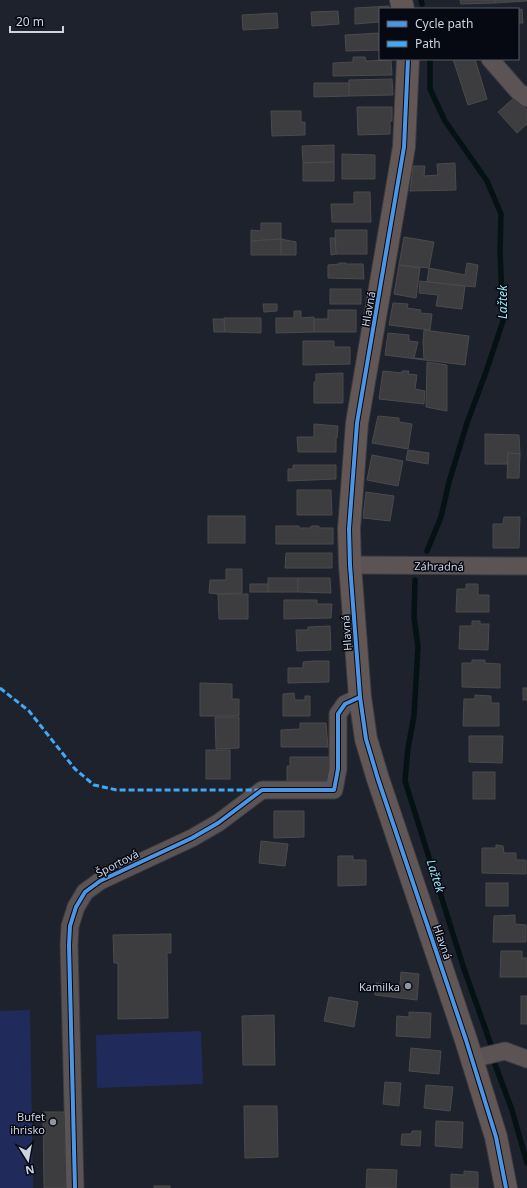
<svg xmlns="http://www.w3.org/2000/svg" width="527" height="1188" viewBox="0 0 527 1188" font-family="'Noto Sans',sans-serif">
<rect width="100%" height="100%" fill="#1e222c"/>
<g fill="#202b5c">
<polygon points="30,1010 33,1188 0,1188 0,1011"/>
<polygon points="201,1031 203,1084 97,1088 96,1035"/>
</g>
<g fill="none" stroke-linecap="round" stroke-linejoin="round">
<g stroke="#051214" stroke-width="5.5">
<polyline points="421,0 422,4"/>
<polyline points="427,551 441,517 449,482 467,423 486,372 503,321 500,251 501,214 487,181 445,121 430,89 430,59"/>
<polyline points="415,580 414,617 418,647 414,716 408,748 405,781 463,966 491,1045 493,1059 512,1110 527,1163"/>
</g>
</g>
<g fill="#3d3d3f" stroke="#4b4a4c">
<polygon points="460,0 495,0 495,3 461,4"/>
<polygon points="495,0 527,0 527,1 495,3"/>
<polygon points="389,6 389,9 380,9 380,22 355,24 355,8"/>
<polygon points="522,9 523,23 518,23 518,10"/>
<polygon points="338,11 339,24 312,26 311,12"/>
<polygon points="277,13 278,28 243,30 242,15"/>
<polygon points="380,33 380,50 346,51 345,35"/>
<polygon points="353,57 365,57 366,61 391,60 392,75 333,76 333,63 353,62"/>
<polygon points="453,59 475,59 487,99 468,105"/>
<polygon points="392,79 393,95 349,96 349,80"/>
<polygon points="314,83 349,83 349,96 314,97"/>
<polygon points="515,97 527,110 527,124 517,133 498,112"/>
<polygon points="357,107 392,107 392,121 390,121 390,134 358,135"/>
<polygon points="271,111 301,111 301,122 305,122 305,135 272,136"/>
<polygon points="334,145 334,162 303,163 302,146"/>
<polygon points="342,154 375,155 375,179 342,179"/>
<polygon points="334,162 334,181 303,181 303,163"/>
<polygon points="455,163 456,190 410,191 413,166 425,166 424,176 438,175 437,164"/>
<polygon points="354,192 370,192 371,222 332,222 331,204 354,204"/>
<polygon points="261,223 281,223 281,239 251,241 251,230 261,231"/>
<polygon points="335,230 367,230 367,254 336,254"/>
<polygon points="404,237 434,242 429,268 399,265"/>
<polygon points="330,238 335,238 336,254 331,255"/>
<polygon points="281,239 296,242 296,255 281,255"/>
<polygon points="281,239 281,255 251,255 251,241"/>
<polygon points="339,263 346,263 346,264 363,264 364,279 328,278 328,265 339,264"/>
<polygon points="467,263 478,265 475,287 427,282 429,268 465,275"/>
<polygon points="399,265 420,268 416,298 394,294"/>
<polygon points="420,281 465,286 462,309 436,306 438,295 419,293"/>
<rect x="330" y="289" width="31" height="15"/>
<polygon points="393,303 408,304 407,308 421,310 420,313 432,314 430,330 389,325"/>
<polygon points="263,304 277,304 277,311 264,312"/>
<polygon points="328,310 356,310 356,332 314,332 314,319 328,319"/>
<polygon points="294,311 301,311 301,318 314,317 314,332 276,333 276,318 294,318"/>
<polygon points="224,318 261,318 261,333 225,332"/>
<polygon points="213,319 224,319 225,332 214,332"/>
<polygon points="424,330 469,336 465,365 385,355 388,333 409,335 409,341 418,342 414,358 424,359 423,343"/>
<polygon points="303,341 334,341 334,347 350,347 350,364 303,365"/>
<polygon points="427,362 447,365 447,411 426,407"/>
<polygon points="383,371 402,373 402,371 409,371 408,374 417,375 415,389 425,391 424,404 379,399"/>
<polygon points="343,373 343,403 314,403 314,382 316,382 316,374"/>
<polygon points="378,416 399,418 399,422 412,424 408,449 372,443"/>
<polygon points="314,424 338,426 337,438 336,438 336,452 298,452 297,437 314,437"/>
<polygon points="485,434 519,435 520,454 508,453 507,464 485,464"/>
<polygon points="408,450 429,453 428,464 406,460"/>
<polygon points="508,453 520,454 519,478 507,478"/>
<polygon points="372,455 403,461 398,486 367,480"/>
<polygon points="293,465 336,465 336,479 288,481 288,469 293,469"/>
<polygon points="297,490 331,490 332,515 297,515"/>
<polygon points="366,492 394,496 390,521 363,518"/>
<rect x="208" y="516" width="37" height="27"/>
<polygon points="504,517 520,517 519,548 493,548 493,524 503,524"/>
<polygon points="276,526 299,526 299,528 311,528 311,526 319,526 319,528 333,528 333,544 276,544"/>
<polygon points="286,553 332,553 332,568 285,568"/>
<polygon points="226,569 242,569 242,593 218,594 209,593 210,580 226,580"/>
<rect x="268" y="578" width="30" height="14"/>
<polygon points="298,578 330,578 331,593 298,592"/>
<rect x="250" y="584" width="18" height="8"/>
<polygon points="466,584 478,584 478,595 489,595 489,612 456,612 457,589 466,589"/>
<polygon points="218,594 248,594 248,619 219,619"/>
<polygon points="284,600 317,600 317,604 332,604 331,618 284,619"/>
<polygon points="472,621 480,621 480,624 489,624 488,650 459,649 460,626 472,626"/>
<polygon points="330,626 331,650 297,651 296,630 308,630 308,627"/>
<polygon points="472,660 485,660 485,663 500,664 500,688 462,687 462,663 472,663"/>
<polygon points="313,661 329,661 329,682 288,683 288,668 303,668 303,662"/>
<polygon points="200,683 232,684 232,699 239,699 239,716 200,716"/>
<rect x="523" y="688" width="4" height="12"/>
<polygon points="294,693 295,700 305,700 305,696 310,696 310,716 283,716 283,694"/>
<polygon points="475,695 491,696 491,703 499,703 499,726 463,726 464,699 475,699"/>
<polygon points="215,717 239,717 239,748 216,749"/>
<polygon points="300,723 326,723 328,747 281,747 281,730 300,729"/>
<polygon points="469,736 503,736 502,763 469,762"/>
<rect x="206" y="750" width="24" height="29"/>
<polygon points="290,757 330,757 328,781 287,781 287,766 290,766"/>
<rect x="473" y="772" width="22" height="27"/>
<polygon points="274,811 304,811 304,837 274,838"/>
<polygon points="261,841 288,844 285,866 259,863"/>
<polygon points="496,845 503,846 504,853 516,853 516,860 526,860 526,874 482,873 482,848 496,848"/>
<polygon points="338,856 353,856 353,860 366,860 366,885 338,886"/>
<rect x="486" y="883" width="22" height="23"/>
<polygon points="515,915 515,924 526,925 526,942 493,942 494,916"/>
<polygon points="171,934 171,953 167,953 168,1018 118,1019 118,963 114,963 113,935"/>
<polygon points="501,951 522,951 522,958 527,958 527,977 500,977"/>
<polygon points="401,972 419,974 417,1000 375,995 376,983 400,985"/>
<rect x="521" y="996" width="6" height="28"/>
<polygon points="329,997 358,1002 354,1027 324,1021"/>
<polygon points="409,1012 431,1013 430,1038 396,1036 397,1016 409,1017"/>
<polygon points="274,1015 275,1065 243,1065 242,1016"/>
<polygon points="411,1048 441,1051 439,1074 409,1071"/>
<polygon points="385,1082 401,1083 399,1106 383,1104"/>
<polygon points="426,1085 453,1087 450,1111 424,1108"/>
<polygon points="244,1106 277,1106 278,1157 245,1158"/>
<polygon points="43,1112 64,1112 66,1188 44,1188"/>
<polygon points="436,1121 463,1122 462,1148 435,1146"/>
<polygon points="412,1131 421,1131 420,1146 401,1145 402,1134 411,1134"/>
<polygon points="367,1169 397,1170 396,1188 366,1188"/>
<polygon points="464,1171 478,1172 478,1188 451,1188 451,1174 464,1175"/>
<rect x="154" y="1186" width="16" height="2"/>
</g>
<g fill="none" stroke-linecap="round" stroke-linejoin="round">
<defs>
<g id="street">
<polyline points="490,59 518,91 527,98"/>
<polyline points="350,565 527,566"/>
<polyline points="472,1059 505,1051 527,1059"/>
<polyline points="75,1188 69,945 70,926 76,907 85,892 100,881 192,838 218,823 262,790 334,790 338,769 338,714 345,704 360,697"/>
</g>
<g id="secondary">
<polyline points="401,0 403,9"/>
<polyline points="408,59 404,147 357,423 349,529 350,565 360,697 366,739 378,779 466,1040 496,1137 506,1188"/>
</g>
</defs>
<use href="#street" stroke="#383c44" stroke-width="19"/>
<use href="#secondary" stroke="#383c44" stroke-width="24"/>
<use href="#street" stroke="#5c5354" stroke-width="17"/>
<use href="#secondary" stroke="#635756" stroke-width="22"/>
<polyline stroke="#3fa9f5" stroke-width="3" stroke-dasharray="6 3" stroke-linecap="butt" points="0,688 29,711 75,769 94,785 117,790 260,790"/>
<defs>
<g id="cycleway">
<polyline points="408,59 404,147 357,423 349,529 350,565 360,697 366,739 378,779 466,1040 496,1137 506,1188"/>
<polyline points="75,1188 69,945 70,926 76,907 85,892 100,881 192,838 218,823 262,790 334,790 338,769 338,714 345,704 360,697"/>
</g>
</defs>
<use href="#cycleway" stroke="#060912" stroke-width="6"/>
<use href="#cycleway" stroke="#4d94e3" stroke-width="4"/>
</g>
<g fill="#9095a2" stroke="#060912" stroke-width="1.5">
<circle cx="408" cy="986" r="4"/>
<circle cx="53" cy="1122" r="4"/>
</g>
<g text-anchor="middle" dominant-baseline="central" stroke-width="3" stroke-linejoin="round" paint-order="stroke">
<g font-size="11" fill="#ced3e1" stroke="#060912">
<text transform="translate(368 309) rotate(-80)">Hlavná</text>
<text transform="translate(439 566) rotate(1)">Záhradná</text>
<text transform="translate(346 633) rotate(-94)">Hlavná</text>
<text transform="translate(117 863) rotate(-27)">Športová</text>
<text transform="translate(443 942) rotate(71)">Hlavná</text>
</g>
<g font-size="11" fill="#ced3e1" stroke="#060912" text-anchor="end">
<text x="400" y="986">Kamilka</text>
<text x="45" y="1116">Bufet<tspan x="45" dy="13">ihrisko</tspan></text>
</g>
<g font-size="12" font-style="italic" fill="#99eaf8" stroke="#060912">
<text transform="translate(502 302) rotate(-90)">Lažtek</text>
<text transform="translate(436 876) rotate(72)">Lažtek</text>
</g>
</g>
<rect x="379" y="8" width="140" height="52" fill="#060912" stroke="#565a65"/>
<rect x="387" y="21" width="20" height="6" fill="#4d94e3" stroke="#565a65"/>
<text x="415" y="28" font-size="12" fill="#ced3e1">Cycle path</text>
<rect x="387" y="41" width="20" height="6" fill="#3fa9f5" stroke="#565a65"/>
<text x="415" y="48" font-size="12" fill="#ced3e1">Path</text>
<g transform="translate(28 1160) rotate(169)" stroke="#060912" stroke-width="3" paint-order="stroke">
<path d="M0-3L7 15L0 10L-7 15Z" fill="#ced3e1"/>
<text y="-6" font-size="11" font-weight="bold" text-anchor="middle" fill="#ced3e1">N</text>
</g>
<path d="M10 26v6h53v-6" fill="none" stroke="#ced3e1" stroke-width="2"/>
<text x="16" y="26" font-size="12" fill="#ced3e1" stroke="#060912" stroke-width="3" paint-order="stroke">20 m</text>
</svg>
